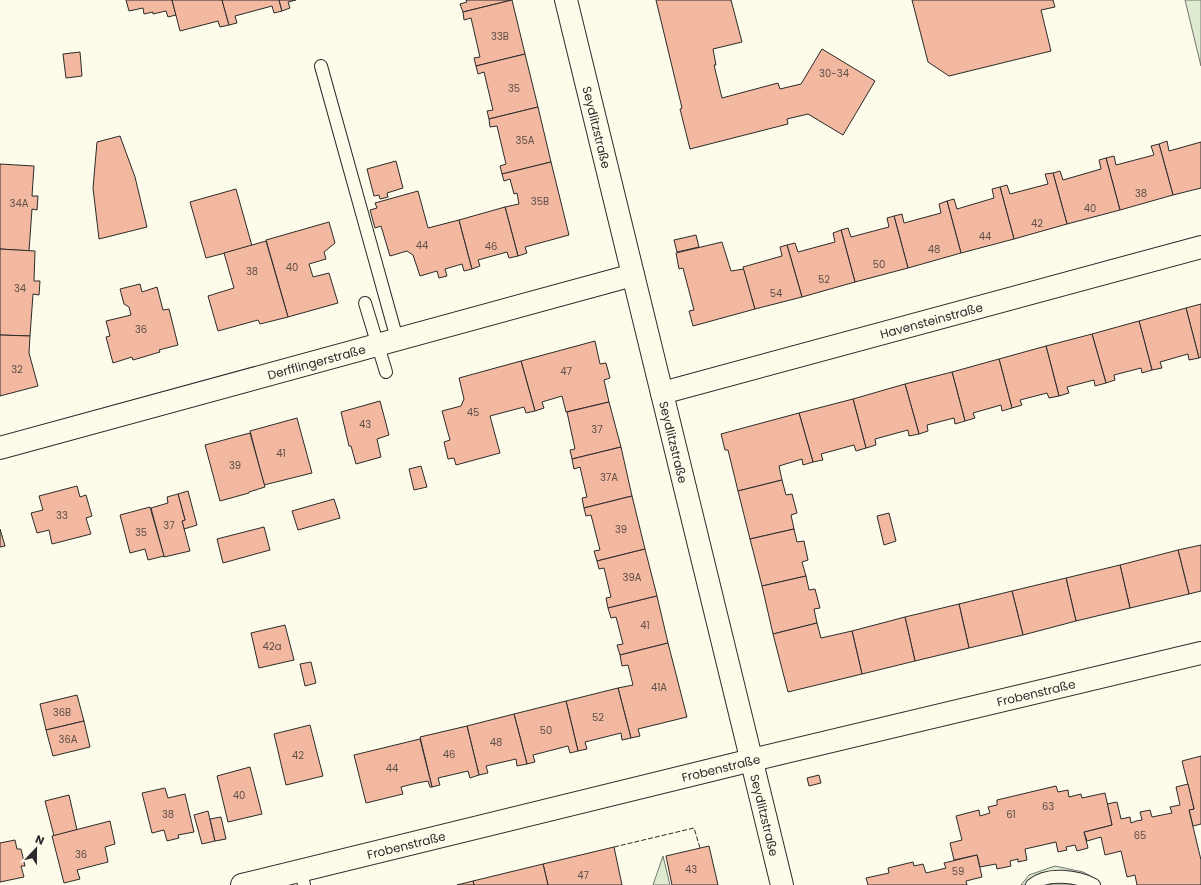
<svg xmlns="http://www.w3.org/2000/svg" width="1201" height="885" viewBox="0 0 1201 885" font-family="Poppins,sans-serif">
<rect width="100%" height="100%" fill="#fdfbea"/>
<g fill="#deebd1" stroke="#74746e">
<polygon points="1185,0 1201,0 1201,66"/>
<polygon points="663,856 670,885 653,885"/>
<polygon points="1055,866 1083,872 1098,880 1096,885 1021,885 1029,875"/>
</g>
<g fill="#f2b8a0" stroke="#2b2b2b">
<polygon points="126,0 172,0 176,15 168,17 166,11 153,14 153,12 144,14 143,8 129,11"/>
<polygon points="172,0 222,0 229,25 220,27 218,21 180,31"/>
<polygon points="222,0 279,0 282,11 274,13 272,6 235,16 237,23 229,25"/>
<polygon points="279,0 296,0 288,2 290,8 282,11"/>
<polygon points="466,0 512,0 463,12 460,4 467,2"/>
<polygon points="512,0 525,54 476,66 474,58 480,57 471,18 464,20 463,12"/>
<polygon points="656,0 731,0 742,42 713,49 716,65 714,65 722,98 778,83 780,89 801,84 822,49 875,81 843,135 808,114 787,119 788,124 690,149 680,109 682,108"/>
<polygon points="912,0 1053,0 1055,7 1041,10 1051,51 949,76 928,62"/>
<polygon points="80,52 82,76 66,78 63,54"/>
<polygon points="525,54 538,107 489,119 487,111 493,110 484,72 478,74 476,66"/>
<polygon points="538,107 551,162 502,174 500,166 506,164 497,126 490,127 489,119"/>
<polygon points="120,136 135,177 147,227 99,239 93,188 97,142"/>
<polygon points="1167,141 1169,151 1201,142 1201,188 1173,195 1159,144"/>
<polygon points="1159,144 1173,195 1120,210 1106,158 1114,156 1116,165 1154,155 1151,146"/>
<polygon points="1106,158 1120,210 1067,224 1053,173 1060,171 1063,180 1101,169 1099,160"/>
<polygon points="396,161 403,188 387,193 388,197 380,199 379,195 374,196 367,169"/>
<polygon points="551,162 569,235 525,247 527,253 518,256 505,207 519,204 517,193 514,194 510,179 504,181 502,174"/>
<polygon points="0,164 34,166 32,196 38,196 37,210 32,209 29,251 0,249"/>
<polygon points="1053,173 1067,224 1014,239 1000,187 1007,185 1010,194 1048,184 1045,174"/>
<polygon points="1000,187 1014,239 961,253 947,201 954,199 957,209 994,198 992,189"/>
<polygon points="236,189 252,246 206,258 190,202"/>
<polygon points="418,191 428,228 459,220 472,269 464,271 462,264 445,269 447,276 439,278 437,271 420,276 413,255 407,251 390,256 381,226 375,228 370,210 377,208 375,203"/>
<polygon points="947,201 961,253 908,268 894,216 902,214 904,223 941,213 939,204"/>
<polygon points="505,207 518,256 509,258 507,252 478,260 480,266 472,269 459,220"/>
<polygon points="894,216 908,268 855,282 841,230 848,228 851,237 889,227 887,218"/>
<polygon points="329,222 335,243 324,252 326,259 309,264 313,277 329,273 338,303 288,317 266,240"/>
<polygon points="841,230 855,282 802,297 787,245 795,243 798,252 835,242 833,233"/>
<polygon points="696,235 699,247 677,252 674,240"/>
<polygon points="266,241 288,317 260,324 258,320 218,331 208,296 234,288 224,253"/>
<polygon points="722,242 731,271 744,269 755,309 693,326 689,311 694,310 683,268 679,269 676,253"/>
<polygon points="787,245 802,297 755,309 743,267 782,256 780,247"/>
<polygon points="0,249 35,251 34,281 40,281 39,295 33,294 30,336 0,335"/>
<polygon points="140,284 142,292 157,287 163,310 169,309 178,345 159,350 160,352 133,360 132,357 113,363 106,337 110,336 106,321 131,315 129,307 124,304 120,289"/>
<polygon points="1201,304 1201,357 1199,358 1186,308"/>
<polygon points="1186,308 1199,358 1189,360 1188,354 1160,362 1162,368 1152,370 1139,321"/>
<polygon points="1139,321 1152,370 1142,373 1141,368 1114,375 1115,380 1106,383 1092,334"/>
<polygon points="1092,334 1106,383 1095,386 1094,380 1067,387 1069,393 1059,396 1046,346"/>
<polygon points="0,335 30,336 29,353 38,386 0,396"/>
<polygon points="595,341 600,364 606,363 610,378 604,380 609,402 566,412 562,396 542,402 544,408 535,411 521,361"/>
<polygon points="1046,346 1059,396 1049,398 1047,393 1020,400 1022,405 1012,408 999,359"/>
<polygon points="999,359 1012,408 1002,411 1001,405 973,413 975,418 965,421 952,372"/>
<polygon points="521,361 535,411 526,413 524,407 490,416 500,453 456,465 454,458 448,459 444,442 450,440 442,411 461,406 464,399 459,378"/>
<polygon points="952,372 965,421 955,424 954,418 927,425 928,431 919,434 905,384"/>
<polygon points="905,384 919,434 909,436 908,430 875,439 876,445 866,448 853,399"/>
<polygon points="853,399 866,448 856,451 854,445 821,454 823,460 813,462 799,413"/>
<polygon points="380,401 389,435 377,439 381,457 356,464 351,446 349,446 341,412"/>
<polygon points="609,402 621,447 572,459 570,450 575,449 567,412"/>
<polygon points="799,413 813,462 803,465 802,459 779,466 782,480 738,491 728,450 725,450 721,434"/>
<polygon points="297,418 312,473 264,485 250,431"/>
<polygon points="250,433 265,487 249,492 249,493 220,501 205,445"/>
<polygon points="621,447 632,496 584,508 582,498 587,497 580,467 574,469 572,459"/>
<polygon points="421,466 427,487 414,490 409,469"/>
<polygon points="782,480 786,495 792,494 797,513 791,515 794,529 750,539 738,491"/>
<polygon points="77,486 80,497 86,495 92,516 86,518 91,534 52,544 49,530 37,533 31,513 43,510 39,496"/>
<polygon points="188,491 197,525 184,529 182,521 185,520 178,494"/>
<polygon points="178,494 185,520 182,521 190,551 164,557 151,508 168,503 167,497"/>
<polygon points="632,496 645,549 597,561 594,551 600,550 591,515 586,516 584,508"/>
<polygon points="334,499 340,518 298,530 292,511"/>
<polygon points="150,507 164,556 148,560 145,549 130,553 120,515"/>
<polygon points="889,513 896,541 884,545 877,516"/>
<polygon points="264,527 270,550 223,563 217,539"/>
<polygon points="0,529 5,546 0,547"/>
<polygon points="794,529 797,542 804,541 808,560 802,562 806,576 762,586 750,539"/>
<polygon points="1201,545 1201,591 1189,594 1178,550"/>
<polygon points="645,549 657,596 608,608 606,598 611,597 604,568 599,569 597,561"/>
<polygon points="1178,550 1189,594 1130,608 1120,565"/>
<polygon points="1120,565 1130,608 1076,621 1066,578"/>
<polygon points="806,576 809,590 815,589 820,608 814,609 817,623 773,634 762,586"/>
<polygon points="1066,578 1076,621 1023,635 1012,591"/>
<polygon points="1012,591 1023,635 969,648 959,604"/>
<polygon points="657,596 668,643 620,655 617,645 623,644 616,617 611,618 608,608"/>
<polygon points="959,604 969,648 915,661 905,617"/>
<polygon points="905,617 915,661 862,674 852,631"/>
<polygon points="817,623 821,638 852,631 862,674 788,692 773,634"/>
<polygon points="285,625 294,660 259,668 251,633"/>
<polygon points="668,643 687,717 638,729 640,736 631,738 618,688 633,685 628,665 622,666 620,655"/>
<polygon points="311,662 316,683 305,686 300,664"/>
<polygon points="618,688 631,738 622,740 621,733 585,742 587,749 578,751 566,701"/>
<polygon points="77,695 84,721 46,730 40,704"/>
<polygon points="566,701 578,751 570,753 568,746 533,755 535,762 527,764 514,714"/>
<polygon points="514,714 527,764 517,766 516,759 486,766 488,773 479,775 467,726"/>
<polygon points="84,721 90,747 53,756 46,730"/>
<polygon points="310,725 323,776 286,785 274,734"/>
<polygon points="467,726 479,775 470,778 468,771 438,778 440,785 432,787 420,737"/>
<polygon points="420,739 432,787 430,787 428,781 417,783 401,787 403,794 366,803 354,755"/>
<polygon points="1201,756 1201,824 1193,826 1189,810 1194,809 1182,761"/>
<polygon points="250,767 262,814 228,822 217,776"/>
<polygon points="819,775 821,783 809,786 807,778"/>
<polygon points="1188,784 1194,809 1189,810 1201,860 1201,885 1137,885 1135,875 1127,877 1121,851 1105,855 1101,837 1087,841 1084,832 1112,825 1107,804 1117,802 1121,819 1130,817 1131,823 1136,821 1142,820 1140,812 1150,810 1152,817 1172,813 1170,807 1180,805 1176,787"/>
<polygon points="1056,786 1058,792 1068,790 1069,797 1081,794 1082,798 1105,793 1112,825 1084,832 1088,848 1077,851 1075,845 1066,847 1067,850 1058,852 1056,842 1025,849 1027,860 1018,862 1018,859 1010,861 1011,866 997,869 996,864 980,867 977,855 954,860 950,843 962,840 956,816 979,810 980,816 990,813 988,807 997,805 997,800"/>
<polygon points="165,788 168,798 185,794 194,832 178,835 179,838 167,841 164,830 152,833 142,793"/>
<polygon points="69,795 77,830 54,836 45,801"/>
<polygon points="208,811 215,841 202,844 194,815"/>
<polygon points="221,817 226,839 215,841 210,819"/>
<polygon points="110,821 115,844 105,847 108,862 77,870 80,879 64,883 52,836"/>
<polygon points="15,840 17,849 21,849 25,866 21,866 24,877 0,882 0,843"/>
<polygon points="709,846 718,885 672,885 666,856"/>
<polygon points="614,847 622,885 548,885 543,864"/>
<polygon points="977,855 982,877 966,881 967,885 868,885 866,878 889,873 888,868 913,862 914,866 923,864 926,873 946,868 944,863"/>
<polygon points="543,864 548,885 474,885 473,881"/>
<polygon points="473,881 474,885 457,885"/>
</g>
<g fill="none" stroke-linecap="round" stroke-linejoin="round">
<defs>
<g id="service">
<polyline points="321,66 397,339"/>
<polyline points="365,303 386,372"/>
<polyline points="301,871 304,885"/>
<path d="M1032,885C1047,872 1078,876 1094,885"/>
</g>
<g id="minor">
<path id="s1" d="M566,0L782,885"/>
<path id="s2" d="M662,393L1201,247"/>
<path id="s3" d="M0,448L633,275"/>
<path id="s4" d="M242,885L752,760L1201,653"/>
</g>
</defs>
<use href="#service" stroke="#2b2b2b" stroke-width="14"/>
<use href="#minor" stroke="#2b2b2b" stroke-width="24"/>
<use href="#service" stroke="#fdfbea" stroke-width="12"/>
<use href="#minor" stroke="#fdfbea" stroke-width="22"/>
<polyline stroke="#2b2b2b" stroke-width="1" stroke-dasharray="5 2" stroke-linecap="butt" points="614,847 694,828 700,848"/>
</g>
<g text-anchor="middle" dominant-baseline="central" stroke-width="3" stroke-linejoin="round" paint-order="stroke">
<g font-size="10" fill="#5d4e48">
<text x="500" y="36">33B</text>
<text x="834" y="73">30-34</text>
<text x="514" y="88">35</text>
<text x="525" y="140">35A</text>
<text x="1141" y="193">38</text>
<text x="540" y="201">35B</text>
<text x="19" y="203">34A</text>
<text x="1090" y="208">40</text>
<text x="1037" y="223">42</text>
<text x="985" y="236">44</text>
<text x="422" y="245">44</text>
<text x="491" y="246">46</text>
<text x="934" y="249">48</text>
<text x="879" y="264">50</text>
<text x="292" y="267">40</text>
<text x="252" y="271">38</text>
<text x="824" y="279">52</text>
<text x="20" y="288">34</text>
<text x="776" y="293">54</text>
<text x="141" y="329">36</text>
<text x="17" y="369">32</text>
<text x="566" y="371">47</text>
<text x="473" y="412">45</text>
<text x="365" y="424">43</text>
<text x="597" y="429">37</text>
<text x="281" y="453">41</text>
<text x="235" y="465">39</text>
<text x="609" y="477">37A</text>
<text x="62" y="515">33</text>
<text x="169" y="525">37</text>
<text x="621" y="529">39</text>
<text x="141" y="532">35</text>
<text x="632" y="577">39A</text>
<text x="645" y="625">41</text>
<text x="272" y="646">42a</text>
<text x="659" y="687">41A</text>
<text x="62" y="712">36B</text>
<text x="598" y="717">52</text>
<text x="546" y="730">50</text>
<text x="68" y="739">36A</text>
<text x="496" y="742">48</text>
<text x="449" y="754">46</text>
<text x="298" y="755">42</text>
<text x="392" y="768">44</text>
<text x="239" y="795">40</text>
<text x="1048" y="806">63</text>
<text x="168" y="814">38</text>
<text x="1011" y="814">61</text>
<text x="1140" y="835">65</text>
<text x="81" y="854">36</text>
<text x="691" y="869">43</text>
<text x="958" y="871">59</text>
<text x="583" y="875">47</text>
</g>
<g font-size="12" fill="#2b2b2b" stroke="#fdfbea">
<text stroke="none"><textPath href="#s1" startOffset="131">Seydlitzstraße</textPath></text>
<text stroke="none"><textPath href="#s2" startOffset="279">Havensteinstraße</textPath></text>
<text stroke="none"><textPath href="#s3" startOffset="328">Derfflingerstraße</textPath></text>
<text stroke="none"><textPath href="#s1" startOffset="455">Seydlitzstraße</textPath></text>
<text stroke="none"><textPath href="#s4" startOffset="817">Frobenstraße</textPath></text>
<text stroke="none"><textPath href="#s4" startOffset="493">Frobenstraße</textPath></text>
<text stroke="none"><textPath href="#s1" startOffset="839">Seydlitzstraße</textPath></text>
<text stroke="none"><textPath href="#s4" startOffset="169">Frobenstraße</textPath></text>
</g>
</g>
<g transform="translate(36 849) rotate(22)" stroke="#fdfbea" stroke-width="3" paint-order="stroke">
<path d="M0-3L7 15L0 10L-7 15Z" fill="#2b2b2b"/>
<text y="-6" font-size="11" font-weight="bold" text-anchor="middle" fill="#2b2b2b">N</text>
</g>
</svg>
